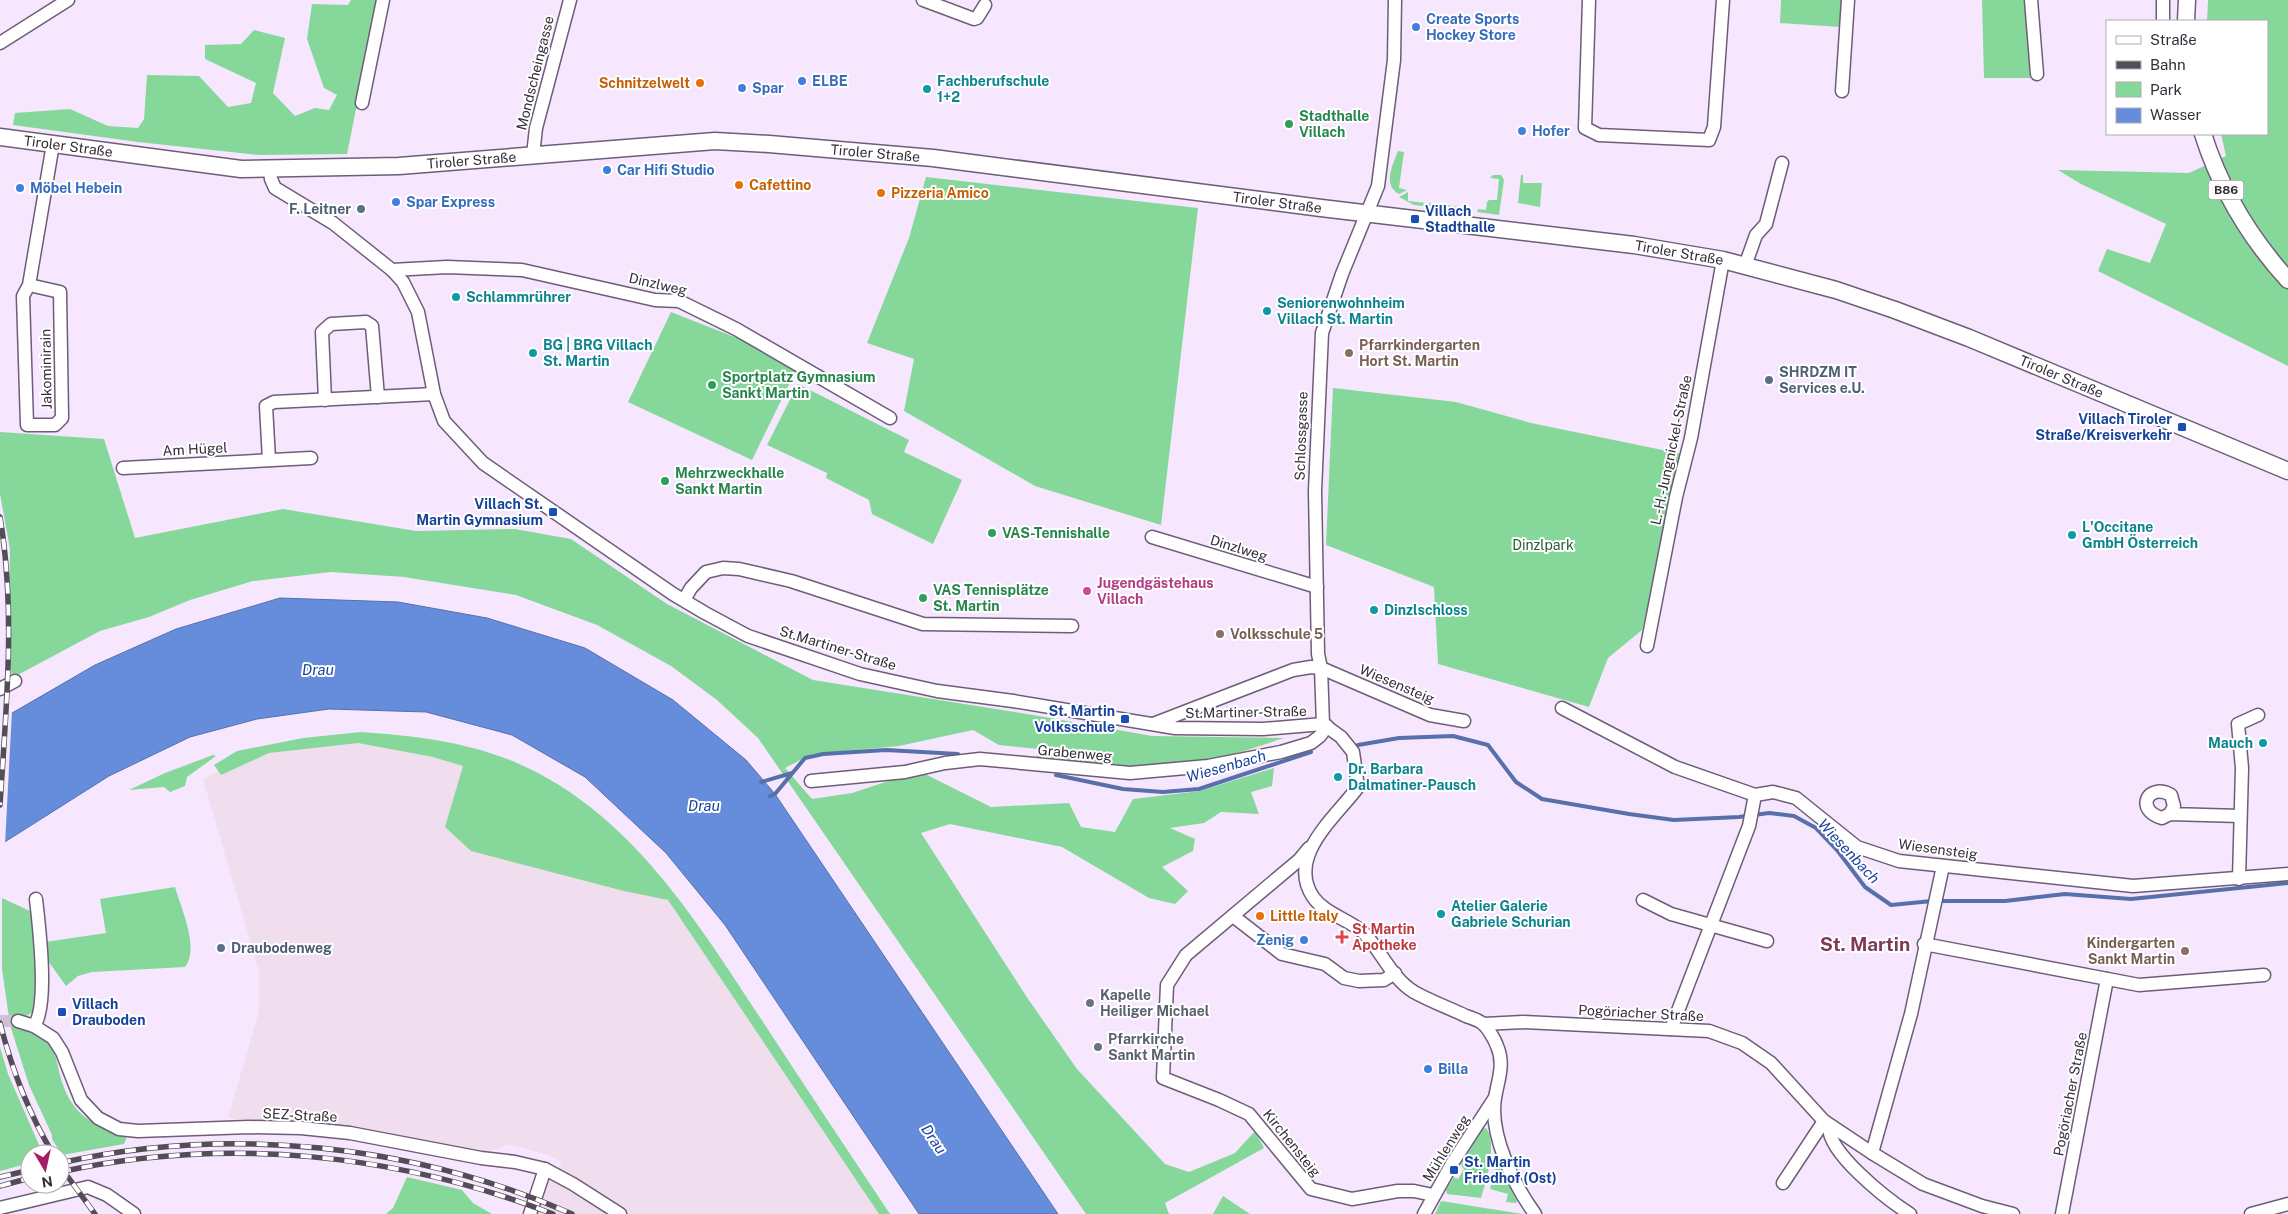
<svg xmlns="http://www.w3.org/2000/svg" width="2288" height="1214" viewBox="0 0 2288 1214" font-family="'Public Sans',sans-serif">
<rect width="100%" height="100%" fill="#f6e7ff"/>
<polygon fill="#f0dded" points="338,739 434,746 668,900 879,1214 533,1214 545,1185 562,1162 548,1155 508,1144 497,1149 482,1152 361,1127 228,1118 259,1011 259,971 203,779 261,749"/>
<g fill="#86d89a">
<polygon points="351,0 378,0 347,154 259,155 138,142 13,125 15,113 70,109 108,126 138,128 144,119 147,75 199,76 228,107 251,103 256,83 205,59 205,45 241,44 254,30 285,38 273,93 295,116 315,108 329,110 337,95 324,88 307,39 312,4 348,5"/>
<polygon points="1781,0 1841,0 1840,27 1780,23"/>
<polygon points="1982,0 2025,0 2030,78 1984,78"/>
<polygon points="2208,0 2288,0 2288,366 2098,271 2107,249 2150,263 2166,224 2081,184 2058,170 2189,173 2226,156 2221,134 2267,134 2267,21 2207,21"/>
<path d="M1398,151L1404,152L1399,188L1407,190L1399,194C1382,185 1393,164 1398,151Z"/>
<polygon points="1493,175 1501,175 1504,180 1499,215 1477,212 1478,209 1486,210 1487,202 1489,200 1497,200 1499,179 1490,178"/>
<polygon points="1521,175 1523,175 1523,183 1542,183 1540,207 1518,203"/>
<polygon points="926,177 1198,208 1161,525 1035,486 904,411 914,359 867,343 909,238"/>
<polygon points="1408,192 1408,201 1471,208 1470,211 1414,205 1399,197"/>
<polygon points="671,312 737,338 797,368 752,460 628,402"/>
<polygon points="798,384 909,440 904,452 962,480 933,544 872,514 869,500 826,478 827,473 767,445"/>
<polygon points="1333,388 1456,402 1531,423 1687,455 1642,630 1608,658 1589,707 1438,664 1434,587 1326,545"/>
<path d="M0,432L104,439L135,538L283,509L416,531L515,529L571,539L667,604L813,680L1033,715L1152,736L1284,738C1237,754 1188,770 1138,769C1104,769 1071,763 1037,760L1038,749L999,745L973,730L899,746L812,754L785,768L812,799L852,793L919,771L991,807L1069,803L1081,827L1115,832L1133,799L1200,791L1274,768L1272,786L1251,792L1259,814L1221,812L1204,823L1170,828L1195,839L1193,851L1162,867L1188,891L1175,904L1149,898L1062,847L950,824L921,833L1026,996L1077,1069L1165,1164L1189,1172L1235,1153L1255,1131L1264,1148L1165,1203L1169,1214H1086L758,738L717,700L671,666L597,625L516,595L404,577L331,572L253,581L190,600L149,617L100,631L12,678L8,648L10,549L0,494Z"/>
<path d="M361,732C423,736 484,744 540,774C642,829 703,931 765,1025C806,1088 848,1151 890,1214H879L668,900L624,891L471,851L445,827L463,766L433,757L358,743L269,753L221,775L214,765L237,751L303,738Z"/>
<polygon points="213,755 216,756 187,777 185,786 170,792 164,787 129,790 165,773"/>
<path d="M175,887C181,908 200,949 185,967L92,972L78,976L66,986L46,958L45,942L106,933L100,899Z"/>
<path d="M2,898L30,911C42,938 36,975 35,1005L33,1012L23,1018L21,1028C29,1033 41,1036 48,1043C56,1051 57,1064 60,1075C70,1114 91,1125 127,1136L124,1144L62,1155L52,1139V1135L29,1085L10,1025L2,969Z"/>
<polygon points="0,1047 8,1074 43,1154 30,1154 30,1163 0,1171"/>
<path d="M1486,1128C1498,1143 1486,1182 1481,1198L1447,1194L1446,1190L1454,1177L1458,1179L1464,1169L1461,1165L1482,1129Z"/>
<polygon points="1497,1163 1517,1201 1516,1203 1506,1202 1508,1194 1490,1189"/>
<polygon points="407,1177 462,1190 473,1203 492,1214 386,1214 393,1208"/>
<polygon points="1223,1196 1250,1214 1213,1214"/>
<polygon points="1441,1201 1516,1213 1523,1214 1435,1214"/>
</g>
<polygon fill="#668ddb" stroke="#5770aa" points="280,598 398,602 487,618 585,648 673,700 746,760 775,794 1058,1214 919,1214 725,925 666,853 585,777 512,735 426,712 329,709 257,719 190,737 109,776 0,845 0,720 95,665 176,629"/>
<polygon fill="#f6e7ff" points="12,710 5,845 0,847 0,717"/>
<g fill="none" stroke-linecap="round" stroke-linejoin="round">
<g stroke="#5770aa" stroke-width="4">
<polyline points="1358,745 1399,738 1453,736 1488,745 1516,782 1542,799 1629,814 1674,820 1739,817 1769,813 1794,816 1816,828 1837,850 1865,887 1891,905 1932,901"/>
<polyline points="1056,775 1123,789 1163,792 1199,789 1311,752"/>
<polyline points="761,782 792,773"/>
<polyline points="770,796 775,794 805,758 823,754 886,750 958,754"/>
<polyline points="1939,901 2005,901 2065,894 2131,899 2288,883"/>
</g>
<polyline stroke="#cfc2d7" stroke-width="12" stroke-dasharray="12 6" stroke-linecap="butt" points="0,1021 18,1021"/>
<defs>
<g id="minor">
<polyline points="923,0 974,19 977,18 985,5"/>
<polyline points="1589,0 1585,128 1599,135 1709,140 1714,127 1723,0"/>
<polyline points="2031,0 2037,74"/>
<polyline points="2163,0 2163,21"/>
<polyline points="0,43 68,0"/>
<polyline points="1842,91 1848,0"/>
<polyline points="362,103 383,0"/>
<polyline points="533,155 536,128 570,0"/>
<path d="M270,170L271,179L275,188L333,223L392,270L403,282L418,312L434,394L444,421L483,463L673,594L705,613L748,636L860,674L937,691L1013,701L1175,728L1263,729L1323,724L1341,737L1353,752L1358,787C1336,817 1286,856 1313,897C1325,914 1348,919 1363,932C1381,950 1391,978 1414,992C1430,1001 1449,1008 1466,1016C1471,1018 1479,1020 1483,1024C1488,1028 1495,1040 1497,1046C1505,1064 1498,1080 1495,1098C1489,1135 1514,1185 1535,1214"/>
<polyline points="1745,266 1756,235 1766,224 1782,163"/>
<polyline points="392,270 447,267 522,270 655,300 679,301 736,329 890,418"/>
<polyline points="29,285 60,292 62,418 55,425 27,425 23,296 29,285 53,144"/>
<polyline points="325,400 322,332 331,324 366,322 372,326 378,397"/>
<polyline points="269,460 266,406 274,402 434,394"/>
<polyline points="123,468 311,458"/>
<polyline points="1152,537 1317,587"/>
<polyline points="684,600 691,588 706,572 723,568 739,569 791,581 923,624 1072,626"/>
<polyline points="1647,646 1676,497 1691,438 1723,260"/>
<polyline points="0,689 15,681"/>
<polyline points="1562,708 1675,767 1755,795 1773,792 1796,798 1857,847 1899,861 2133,886 2288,874"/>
<polyline points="1153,724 1293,670 1311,667 1321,668 1430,715 1464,721"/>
<polyline points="1323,724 1321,668 1318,654 1315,491 1322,333 1342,274 1378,186 1394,60 1395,0"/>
<polyline points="811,781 905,772 945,763 980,759 1130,773 1208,766 1281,752 1311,743 1320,736 1327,726"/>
<path d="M2170,814L2174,806L2171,795C2148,782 2134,810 2162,818L2170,814L2240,816"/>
<polyline points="1309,848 1299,860 1186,955 1167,985 1163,1078 1219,1100 1249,1114 1311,1189 1352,1199 1398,1191 1414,1191 1433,1195"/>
<polyline points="2239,879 2242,768 2238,724 2258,715"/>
<polyline points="1643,900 1671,914 1767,941"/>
<polyline points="1233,916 1282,954 1325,964 1344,978 1359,981 1384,980 1395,973"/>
<polyline points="1924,944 2139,985 2264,975"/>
<polyline points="18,1021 34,1026 53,1038 62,1052 81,1100 98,1118 119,1129 138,1131 249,1127 301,1128 350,1133 481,1158 515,1162 545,1169 573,1184 620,1214"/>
<polyline points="1484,1024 1523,1022 1709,1031 1742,1043 1771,1063 1824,1121 1872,1153 1923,1184 1982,1206 2013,1214"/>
<path d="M34,1026C49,1005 39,926 36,899"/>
<polyline points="1671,1029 1749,826 1755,795"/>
<path d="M1829,1125C1826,1152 1888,1200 1910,1214"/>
<polyline points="1872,1153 1911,1014 1943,866"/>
<polyline points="1783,1183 1824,1121"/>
<polyline points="0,1208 88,1187 107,1195 134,1214"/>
<polyline points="530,1214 545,1169"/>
<polyline points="1424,1214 1453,1162 1494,1099"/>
<polyline points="2062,1214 2107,979"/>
<polyline points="2251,1214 2288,1204"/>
</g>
<g id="major">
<polyline points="2186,21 2187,0"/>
<path d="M2203,134C2220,188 2250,238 2288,280"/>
<path id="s1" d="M0,137L241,169L399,166L715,141L769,144L933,158L1321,208L1634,245L1723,260L1836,290L1895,310L1969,338L2288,471"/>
</g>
</defs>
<use href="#minor" stroke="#6d5d77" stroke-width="15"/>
<use href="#major" stroke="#6d5d77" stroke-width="19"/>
<use href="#minor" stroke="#fff" stroke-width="12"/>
<use href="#major" stroke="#fff" stroke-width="16"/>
<defs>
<g id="rail">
<path d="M0,517C16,612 6,709 0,805"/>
<path d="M0,1023C12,1070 28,1112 53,1154"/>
<path d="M60,1163C229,1125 413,1144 572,1214"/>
<polyline points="60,1166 95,1214"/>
<path d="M60,1172C225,1136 396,1153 553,1214"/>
<polyline points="0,1177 30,1170"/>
<polyline points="0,1186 30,1178"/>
</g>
</defs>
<use href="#rail" stroke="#554c5a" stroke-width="5.5"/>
<use href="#rail" stroke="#fff" stroke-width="4" stroke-dasharray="11" stroke-linecap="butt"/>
</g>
<g fill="#3f7fe0" stroke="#fff" stroke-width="2">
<circle cx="1416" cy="27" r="5"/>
<circle cx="802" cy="81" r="5"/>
<circle cx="742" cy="88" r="5"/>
<circle cx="1522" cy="131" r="5"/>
<circle cx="607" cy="170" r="5"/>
<circle cx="20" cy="188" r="5"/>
<circle cx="396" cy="202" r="5"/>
<circle cx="1304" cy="940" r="5"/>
<circle cx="1428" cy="1069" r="5"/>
</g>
<g fill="#e8710a" stroke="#fff" stroke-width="2">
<circle cx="700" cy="83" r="5"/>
<circle cx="739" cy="185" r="5"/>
<circle cx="881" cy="193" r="5"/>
<circle cx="1260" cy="916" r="5"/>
</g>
<g fill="#0f9aa8" stroke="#fff" stroke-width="2">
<circle cx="927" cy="89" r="5"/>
<circle cx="456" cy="297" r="5"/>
<circle cx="1267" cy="311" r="5"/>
<circle cx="533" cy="353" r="5"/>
<circle cx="2072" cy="535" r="5"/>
<circle cx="1374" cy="610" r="5"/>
<circle cx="2263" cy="743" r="5"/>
<circle cx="1338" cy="777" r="5"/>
<circle cx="1441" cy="914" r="5"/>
</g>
<g fill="#2e9e5b" stroke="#fff" stroke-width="2">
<circle cx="1289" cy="124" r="5"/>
<circle cx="712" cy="385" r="5"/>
<circle cx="665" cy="481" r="5"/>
<circle cx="992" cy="533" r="5"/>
<circle cx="923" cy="598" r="5"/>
</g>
<g fill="#5c6f8a" stroke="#fff" stroke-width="2">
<circle cx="361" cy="209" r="5"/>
<circle cx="1769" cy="380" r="5"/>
<circle cx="221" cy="948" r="5"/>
</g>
<g fill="#1a4fb4" stroke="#fff" stroke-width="2">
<rect x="1410" y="214" width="10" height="10" rx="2.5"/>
<rect x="2177" y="422" width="10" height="10" rx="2.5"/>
<rect x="548" y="507" width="10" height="10" rx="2.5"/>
<rect x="1120" y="714" width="10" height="10" rx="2.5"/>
<rect x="57" y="1007" width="10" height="10" rx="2.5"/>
<rect x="1449" y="1165" width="10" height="10" rx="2.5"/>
</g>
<g fill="#8d6e63" stroke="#fff" stroke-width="2">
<circle cx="1349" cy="353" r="5"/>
<circle cx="1220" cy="634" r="5"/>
<circle cx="2185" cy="951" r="5"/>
</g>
<circle fill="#d1479c" stroke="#fff" stroke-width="2" cx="1087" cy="591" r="5"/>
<path fill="#e0444e" stroke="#fff" stroke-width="2" d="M1339.5 929.5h5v5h5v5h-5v5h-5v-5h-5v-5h5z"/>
<g fill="#6b7280" stroke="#fff" stroke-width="2">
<circle cx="1090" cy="1003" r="5"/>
<circle cx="1098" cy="1047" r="5"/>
</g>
<g text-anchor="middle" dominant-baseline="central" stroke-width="4" stroke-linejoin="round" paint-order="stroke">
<rect fill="#fff" stroke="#726c74" stroke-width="1" x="2208.5" y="180.5" width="35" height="19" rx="4"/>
<g font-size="12" font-weight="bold" fill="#352d39">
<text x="2226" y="190">B86</text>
</g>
<g font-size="14" font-weight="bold" fill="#366cbe" stroke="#fff" text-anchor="start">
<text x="1426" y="19">Create Sports<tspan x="1426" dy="16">Hockey Store</tspan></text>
<text x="812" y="81">ELBE</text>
<text x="752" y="88">Spar</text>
<text x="1532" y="131">Hofer</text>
<text x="617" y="170">Car Hifi Studio</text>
<text x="30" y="188">Möbel Hebein</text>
<text x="406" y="202">Spar Express</text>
<text x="1294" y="940" text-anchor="end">Zenig</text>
<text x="1438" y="1069">Billa</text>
</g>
<g font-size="14" fill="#352d39" stroke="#fff">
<text transform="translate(535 73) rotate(-76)">Mondscheingasse</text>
<text stroke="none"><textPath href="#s1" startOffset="69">Tiroler Straße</textPath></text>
<text stroke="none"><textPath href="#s1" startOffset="879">Tiroler Straße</textPath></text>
<text stroke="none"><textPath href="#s1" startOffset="474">Tiroler Straße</textPath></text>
<text stroke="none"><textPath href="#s1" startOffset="1284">Tiroler Straße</textPath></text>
<text stroke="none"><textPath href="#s1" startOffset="1689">Tiroler Straße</textPath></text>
<text transform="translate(658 284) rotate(13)">Dinzlweg</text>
<text transform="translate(46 369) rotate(-91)">Jakominirain</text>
<text stroke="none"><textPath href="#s1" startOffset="2092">Tiroler Straße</textPath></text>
<text transform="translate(1301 436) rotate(-88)">Schlossgasse</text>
<text transform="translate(195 449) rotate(-3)">Am Hügel</text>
<text transform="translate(1671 450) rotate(-78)">L.-H.-Jungnickel-Straße</text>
<text transform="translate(1239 548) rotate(17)">Dinzlweg</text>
<text transform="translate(838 648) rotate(17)">St.Martiner-Straße</text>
<text transform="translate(1397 684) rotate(23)">Wiesensteig</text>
<text transform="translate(1246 712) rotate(-1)">St.Martiner-Straße</text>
<text transform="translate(1075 753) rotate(5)">Grabenweg</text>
<text transform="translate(1938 849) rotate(8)">Wiesensteig</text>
<text transform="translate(1641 1013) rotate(3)">Pogöriacher Straße</text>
<text transform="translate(2070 1094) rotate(-79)">Pogöriacher Straße</text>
<text transform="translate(300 1115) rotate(3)">SEZ-Straße</text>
<text transform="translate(1292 1143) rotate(51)">Kirchensteig</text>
<text transform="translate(1446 1148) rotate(-58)">Mühlenweg</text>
</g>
<g font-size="14" font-weight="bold" fill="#0d838f" stroke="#fff" text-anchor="start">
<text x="937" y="81">Fachberufschule<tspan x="937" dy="16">1+2</tspan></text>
<text x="466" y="297">Schlammrührer</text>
<text x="1277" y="303">Seniorenwohnheim<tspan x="1277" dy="16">Villach St. Martin</tspan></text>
<text x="543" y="345">BG | BRG Villach<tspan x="543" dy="16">St. Martin</tspan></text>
<text x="2082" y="527">L'Occitane<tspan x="2082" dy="16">GmbH Österreich</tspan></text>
<text x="1384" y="610">Dinzlschloss</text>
<text x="2253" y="743" text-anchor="end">Mauch</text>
<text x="1348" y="769">Dr. Barbara<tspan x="1348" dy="16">Dalmatiner-Pausch</tspan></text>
<text x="1451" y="906">Atelier Galerie<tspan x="1451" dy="16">Gabriele Schurian</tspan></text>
</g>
<g font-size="14" font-weight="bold" fill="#c56008" stroke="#fff" text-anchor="start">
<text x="690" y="83" text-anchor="end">Schnitzelwelt</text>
<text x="749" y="185">Cafettino</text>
<text x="891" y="193">Pizzeria Amico</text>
<text x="1270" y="916">Little Italy</text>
</g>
<g font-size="14" font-weight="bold" fill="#27864d" stroke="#fff" text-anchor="start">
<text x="1299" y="116">Stadthalle<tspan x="1299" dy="16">Villach</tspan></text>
<text x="722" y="377">Sportplatz Gymnasium<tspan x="722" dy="16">Sankt Martin</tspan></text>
<text x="675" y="473">Mehrzweckhalle<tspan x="675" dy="16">Sankt Martin</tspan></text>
<text x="1002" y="533">VAS-Tennishalle</text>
<text x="933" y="590">VAS Tennisplätze<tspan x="933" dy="16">St. Martin</tspan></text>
</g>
<g font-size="14" font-weight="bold" fill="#4e5e75" stroke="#fff" text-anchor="start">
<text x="351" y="209" text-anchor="end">F. Leitner</text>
<text x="1779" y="372">SHRDZM IT<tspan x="1779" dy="16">Services e.U.</tspan></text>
<text x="231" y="948">Draubodenweg</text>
</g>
<g font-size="14" font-weight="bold" fill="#164399" stroke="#fff" text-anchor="start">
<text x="1425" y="211">Villach<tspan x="1425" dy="16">Stadthalle</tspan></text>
<text x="2172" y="419" text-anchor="end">Villach Tiroler<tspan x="2172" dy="16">Straße/Kreisverkehr</tspan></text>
<text x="543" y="504" text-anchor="end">Villach St.<tspan x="543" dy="16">Martin Gymnasium</tspan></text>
<text x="1115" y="711" text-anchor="end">St. Martin<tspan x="1115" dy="16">Volksschule</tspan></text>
<text x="72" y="1004">Villach<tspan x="72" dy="16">Drauboden</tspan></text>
<text x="1464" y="1162">St. Martin<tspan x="1464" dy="16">Friedhof (Ost)</tspan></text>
</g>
<g font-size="14" font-weight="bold" fill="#785e54" stroke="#fff" text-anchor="start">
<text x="1359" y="345">Pfarrkindergarten<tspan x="1359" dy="16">Hort St. Martin</tspan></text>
<text x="1230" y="634">Volksschule 5</text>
<text x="2175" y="943" text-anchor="end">Kindergarten<tspan x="2175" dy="16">Sankt Martin</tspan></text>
</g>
<g font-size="14" fill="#246036" stroke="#fff">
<text x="1543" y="545">Dinzlpark</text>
</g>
<g font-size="14" font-weight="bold" fill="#b23c85" stroke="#fff" text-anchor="start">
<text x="1097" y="583">Jugendgästehaus<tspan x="1097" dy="16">Villach</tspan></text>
</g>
<g font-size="14" font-weight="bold" fill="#be3a42" stroke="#fff" text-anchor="start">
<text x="1352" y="929">St Martin<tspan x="1352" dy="16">Apotheke</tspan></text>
</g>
<g font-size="14" font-weight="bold" fill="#5b616d" stroke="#fff" text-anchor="start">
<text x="1100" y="995">Kapelle<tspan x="1100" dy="16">Heiliger Michael</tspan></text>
<text x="1108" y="1039">Pfarrkirche<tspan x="1108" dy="16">Sankt Martin</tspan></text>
</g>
<g font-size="15" font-style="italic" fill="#19449e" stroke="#fff">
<text x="318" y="669">Drau</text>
<text transform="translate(1226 766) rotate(-16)">Wiesenbach</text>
<text x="704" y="805">Drau</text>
<text transform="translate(1849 851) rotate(47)">Wiesenbach</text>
<text transform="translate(934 1139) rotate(56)">Drau</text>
</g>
<g font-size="19" font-weight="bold" fill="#7e3a57" stroke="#fff">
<text x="1865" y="944">St. Martin</text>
</g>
</g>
<rect x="2106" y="20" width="162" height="115" fill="#ffffff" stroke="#aeabb0"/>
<rect x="2116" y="36" width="25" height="8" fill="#ffffff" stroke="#aeabb0"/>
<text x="2150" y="45" font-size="15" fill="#352d39">Straße</text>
<rect x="2116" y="61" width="25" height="8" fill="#554c5a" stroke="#aeabb0"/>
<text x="2150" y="70" font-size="15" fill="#352d39">Bahn</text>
<rect x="2116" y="82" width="25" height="15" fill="#86d89a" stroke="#aeabb0"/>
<text x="2150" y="95" font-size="15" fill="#352d39">Park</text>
<rect x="2116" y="108" width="25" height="15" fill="#668ddb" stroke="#aeabb0"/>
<text x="2150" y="120" font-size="15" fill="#352d39">Wasser</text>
<g transform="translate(45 1169) rotate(171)"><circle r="24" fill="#ffffff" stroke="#aeabb0"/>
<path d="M0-4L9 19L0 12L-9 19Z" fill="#a71d64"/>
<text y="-8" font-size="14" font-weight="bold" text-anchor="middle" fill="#352d39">N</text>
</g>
</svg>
